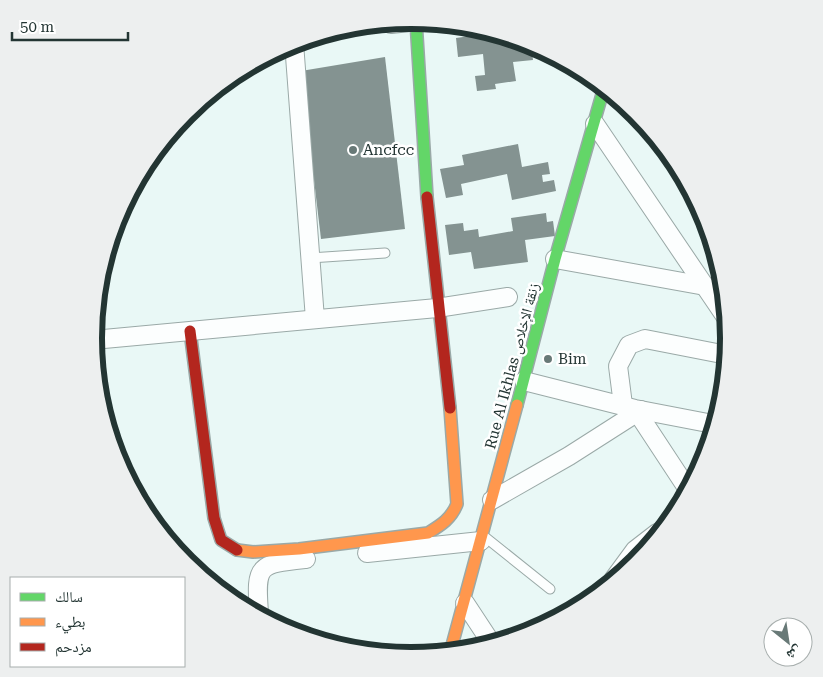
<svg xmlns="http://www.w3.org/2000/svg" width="823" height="677" viewBox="0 0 823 677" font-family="'Roboto Serif','Noto Naskh Arabic',serif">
<rect width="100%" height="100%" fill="#e9f8f6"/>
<g fill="#849391">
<polygon points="484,34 531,44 533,60 513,62 516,81 495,84 496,89 477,91 475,76 485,75 483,54 458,57 456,38"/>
<polygon points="385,57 405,229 321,239 301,71"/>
<polygon points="518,144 522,167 548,162 550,174 542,175 543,182 554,180 556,191 512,200 507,174 461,184 463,195 446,198 440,169 464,165 462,155"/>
<polygon points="546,213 547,222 553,221 555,236 525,240 528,262 474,269 471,252 449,255 445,225 463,223 464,231 478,229 479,237 513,231 511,218"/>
</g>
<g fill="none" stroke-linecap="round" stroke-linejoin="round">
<defs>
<g id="lane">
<polyline points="310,258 385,253"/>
<polyline points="485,537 550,589"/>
</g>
<g id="street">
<polyline points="391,24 418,21"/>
<polyline points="294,43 315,319"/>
<polyline points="595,124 725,316"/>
<polyline points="555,259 705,286"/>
<polyline points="93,340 437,308 508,297"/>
<polyline points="524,381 635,409 713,424"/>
<polyline points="623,405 618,366 629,345 645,339 727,355"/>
<polyline points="637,412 687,488"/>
<polyline points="492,500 569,456 641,410"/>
<polyline points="367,553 481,541"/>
<polyline points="613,580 635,550 657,533"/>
<polyline points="465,603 490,641"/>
<path d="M259,612C255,564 259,564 306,559"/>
</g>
<g id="fast">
<polyline points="416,21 427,197"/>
<polyline points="517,405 555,259 603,91"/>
</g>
<g id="slow">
<path d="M237,550L253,552L299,549L428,533C441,525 451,519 457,504L450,408"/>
<polyline points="451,649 517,405"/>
</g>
<g id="jam">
<polyline points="427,197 450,408"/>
<polyline points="190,331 214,518 221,540 237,550"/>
</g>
</defs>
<use href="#lane" stroke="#9aa9a7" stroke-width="11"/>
<use href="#street" stroke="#9aa9a7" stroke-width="20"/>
<use href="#fast" stroke="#9aa9a7" stroke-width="14"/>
<use href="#slow" stroke="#9aa9a7" stroke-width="14"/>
<use href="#jam" stroke="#9aa9a7" stroke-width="14"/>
<use href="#lane" stroke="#fcfefe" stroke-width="9"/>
<use href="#street" stroke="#fcfefe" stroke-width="18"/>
<use href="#fast" stroke="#63d668" stroke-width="11"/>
<use href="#slow" stroke="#ff974d" stroke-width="11"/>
<use href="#jam" stroke="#b3261e" stroke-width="11"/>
</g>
<g fill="#687977" stroke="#fff" stroke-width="2">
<circle cx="353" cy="150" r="5"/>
<circle cx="548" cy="359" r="5"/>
</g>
<g text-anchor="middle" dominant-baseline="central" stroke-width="5" stroke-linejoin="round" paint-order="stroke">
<g font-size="15" fill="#233533" stroke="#fff" text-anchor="start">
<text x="363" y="150">Ancfcc</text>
<text x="558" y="359">Bim</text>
</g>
<g font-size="15" fill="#233533" stroke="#fff">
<text transform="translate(512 366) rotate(-75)">Rue Al Ikhlas زنقة الإخلاص</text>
</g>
</g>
<path d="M0 0H823V677H0ZM102 338a309 309 0 1 1 618 0a309 309 0 1 1-618 0Z" fill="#edefef" fill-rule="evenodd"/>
<path fill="none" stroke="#233533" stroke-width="6" d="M102 338a309 309 0 1 1 618 0a309 309 0 1 1-618 0Z"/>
<rect x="10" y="577" width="175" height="90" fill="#ffffff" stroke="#a7aead"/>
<rect x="20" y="593" width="25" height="8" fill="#63d668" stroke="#a7aead"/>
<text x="55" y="602" font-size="15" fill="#233533">سالك</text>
<rect x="20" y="618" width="25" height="8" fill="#ff974d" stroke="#a7aead"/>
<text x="55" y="627" font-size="15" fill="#233533">بطيء</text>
<rect x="20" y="643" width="25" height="8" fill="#b3261e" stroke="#a7aead"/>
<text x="55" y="652" font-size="15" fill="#233533">مزدحم</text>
<g transform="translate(788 642) rotate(150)"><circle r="24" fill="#ffffff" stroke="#a7aead"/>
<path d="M0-4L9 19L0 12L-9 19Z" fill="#687977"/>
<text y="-8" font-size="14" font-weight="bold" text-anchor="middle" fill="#233533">ش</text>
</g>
<path d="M12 32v8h116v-8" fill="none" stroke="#233533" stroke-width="2.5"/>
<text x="20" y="32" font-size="15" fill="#233533" stroke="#ffffff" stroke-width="4" paint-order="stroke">50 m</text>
</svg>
